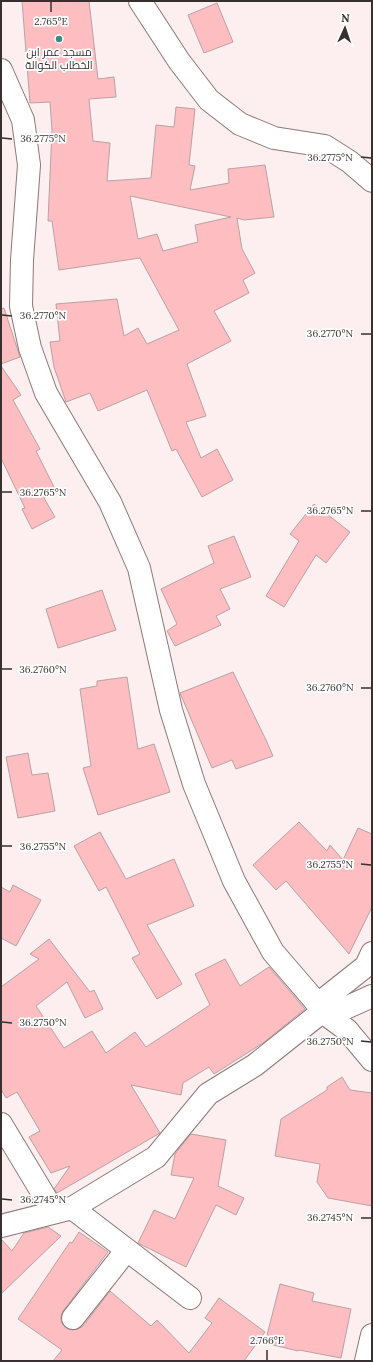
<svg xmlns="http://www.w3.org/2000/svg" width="373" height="1362" viewBox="0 0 373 1362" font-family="Lora,Cairo,serif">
<rect width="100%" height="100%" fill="#fdefef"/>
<g fill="#febdc0" stroke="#b8a2a3" fill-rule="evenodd">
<path d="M22,1H89L98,79L114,77L116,97L89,99L93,141L110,143L107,181L151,178L156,125L174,127L176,107L195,109L189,165L195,166L190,190L229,183L228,169L265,165L274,217L244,220L237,218L242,249L255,273L243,280L249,293L214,311L231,341L187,364L206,416L186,422L201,458L217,449L233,480L202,497L176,449L172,451L147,390L98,411L90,393L66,402L54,367L50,342L60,341L56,304L117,299L124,336L138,328L147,344L179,330L140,258L59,270L52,221H48L52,130L50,102L30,103ZM130,196L192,209L231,217L195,225L198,242L163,251L157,234L138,239Z"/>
<polygon points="217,3 233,42 204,53 188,15"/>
<polygon points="4,308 20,357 1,364 1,309"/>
<polygon points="1,366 21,395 13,400 40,449 36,451 57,493 44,498 55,517 32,529 22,509 25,508 1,458"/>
<polygon points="314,504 350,532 326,563 316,555 284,607 266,596 299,541 290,534"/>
<polygon points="234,536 251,577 220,589 230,609 216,616 221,625 175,646 167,631 177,624 161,589 214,563 208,546"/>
<polygon points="102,590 116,630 58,648 46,609"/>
<polygon points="233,672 266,740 273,756 236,769 232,760 212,768 180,693"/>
<polygon points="127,677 138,749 154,744 170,792 98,815 83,768 91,766 80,689 97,686 97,681"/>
<polygon points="28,753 32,775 48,773 55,811 18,818 6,757"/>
<polygon points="299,822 327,851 330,845 343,860 358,828 372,834 372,907 349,954 286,881 276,890 253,865"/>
<polygon points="100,832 126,879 174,859 194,906 147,925 182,984 157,999 132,958 140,954 106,887 99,891 74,846"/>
<polygon points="13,885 41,900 16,946 1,938 1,887 10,892"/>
<polygon points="49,939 90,992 94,990 103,1009 85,1018 67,982 36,1006 64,1048 92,1031 106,1053 135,1032 146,1047 210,1005 195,974 225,959 240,986 269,967 305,1009 263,1043 214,1074 209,1067 183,1083 181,1095 131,1085 160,1133 57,1193 54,1189 70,1166 51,1173 29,1137 40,1131 17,1092 6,1098 1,1089 1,987 39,959 30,954"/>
<polygon points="342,1077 350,1090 372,1093 372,1206 328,1198 317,1182 320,1164 275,1156 281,1119 327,1090 327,1087"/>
<polygon points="191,1134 226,1140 218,1186 244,1198 236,1215 216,1205 186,1267 138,1243 154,1210 175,1219 194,1178 171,1175 175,1154"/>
<polygon points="48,1227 61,1236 1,1294 1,1239 12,1251 24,1233"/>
<polygon points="79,1232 108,1252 63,1311 61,1316 61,1322 66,1328 72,1330 78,1329 83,1326 110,1291 151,1326 157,1320 189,1353 212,1323 205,1318 219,1298 265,1332 244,1361 53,1361 62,1350 18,1319 70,1242 72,1243"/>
<polygon points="280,1284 314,1293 312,1301 351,1309 341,1358 299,1350 298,1351 265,1343"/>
</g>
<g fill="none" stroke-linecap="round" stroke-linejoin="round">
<defs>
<g id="street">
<polyline points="140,1 179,61 209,100 240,124 274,138 325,146 350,162 372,181"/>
<polyline points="318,1004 366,966 372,953"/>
<polyline points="328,1016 372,996"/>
<polyline points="1,1124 54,1212"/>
<polyline points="72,1208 190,1298"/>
<polyline points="1,1226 72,1208 156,1157 208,1094 255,1065 323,1011"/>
<polyline points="73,1318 126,1251"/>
</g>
<g id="secondary">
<polyline points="1,70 23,120 29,165 22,260 21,306 30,348 46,393 110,502 139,568 171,710 194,784 234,881 273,952 328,1016 347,1030 372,1060"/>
<polyline points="366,1361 372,1335"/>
</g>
</defs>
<use href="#street" stroke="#8c7878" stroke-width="24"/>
<use href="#secondary" stroke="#8c7878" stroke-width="24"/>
<use href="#street" stroke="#fff" stroke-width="22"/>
<use href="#secondary" stroke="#fff" stroke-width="22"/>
</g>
<path fill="none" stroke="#382f2f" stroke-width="1.5" d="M51,12V2M2,138L12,139M361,157L371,158M2,315L12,316M361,334H371M2,492H12M361,511H371M2,669H12M361,688H371M2,846H12M361,864L371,865M2,1022L12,1023M361,1041L371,1042M2,1199L12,1200M361,1218H371M267,1360V1350"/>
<circle fill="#408883" stroke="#fff" stroke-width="1.5" cx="59" cy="39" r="4"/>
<g text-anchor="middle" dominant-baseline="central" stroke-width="3.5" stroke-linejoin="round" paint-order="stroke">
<g font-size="11" fill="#382f2f" stroke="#fff">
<text x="59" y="52">مسجد عمر ابن<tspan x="59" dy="13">الخطاب الكوالة</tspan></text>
</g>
</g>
<g font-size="10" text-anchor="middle" fill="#382f2f" stroke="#fff" stroke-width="3.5" stroke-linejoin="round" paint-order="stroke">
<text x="51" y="25">2.765°E</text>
<text x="43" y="142">36.2775°N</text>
<text x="330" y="161">36.2775°N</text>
<text x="43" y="319">36.2770°N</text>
<text x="330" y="337">36.2770°N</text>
<text x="43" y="496">36.2765°N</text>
<text x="330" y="514">36.2765°N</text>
<text x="43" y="673">36.2760°N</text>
<text x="330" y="691">36.2760°N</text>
<text x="43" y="850">36.2755°N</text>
<text x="330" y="868">36.2755°N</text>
<text x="43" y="1026">36.2750°N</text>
<text x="330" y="1045">36.2750°N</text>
<text x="43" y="1203">36.2745°N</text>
<text x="330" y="1221">36.2745°N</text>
<text x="267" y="1344">2.766°E</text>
</g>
<rect width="373" height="1362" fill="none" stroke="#382f2f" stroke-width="4"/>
<g transform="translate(345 28) rotate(3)" stroke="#ffffff" stroke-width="3" paint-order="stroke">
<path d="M0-3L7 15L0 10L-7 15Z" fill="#382f2f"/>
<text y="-6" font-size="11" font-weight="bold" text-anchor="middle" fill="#382f2f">N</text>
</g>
</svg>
